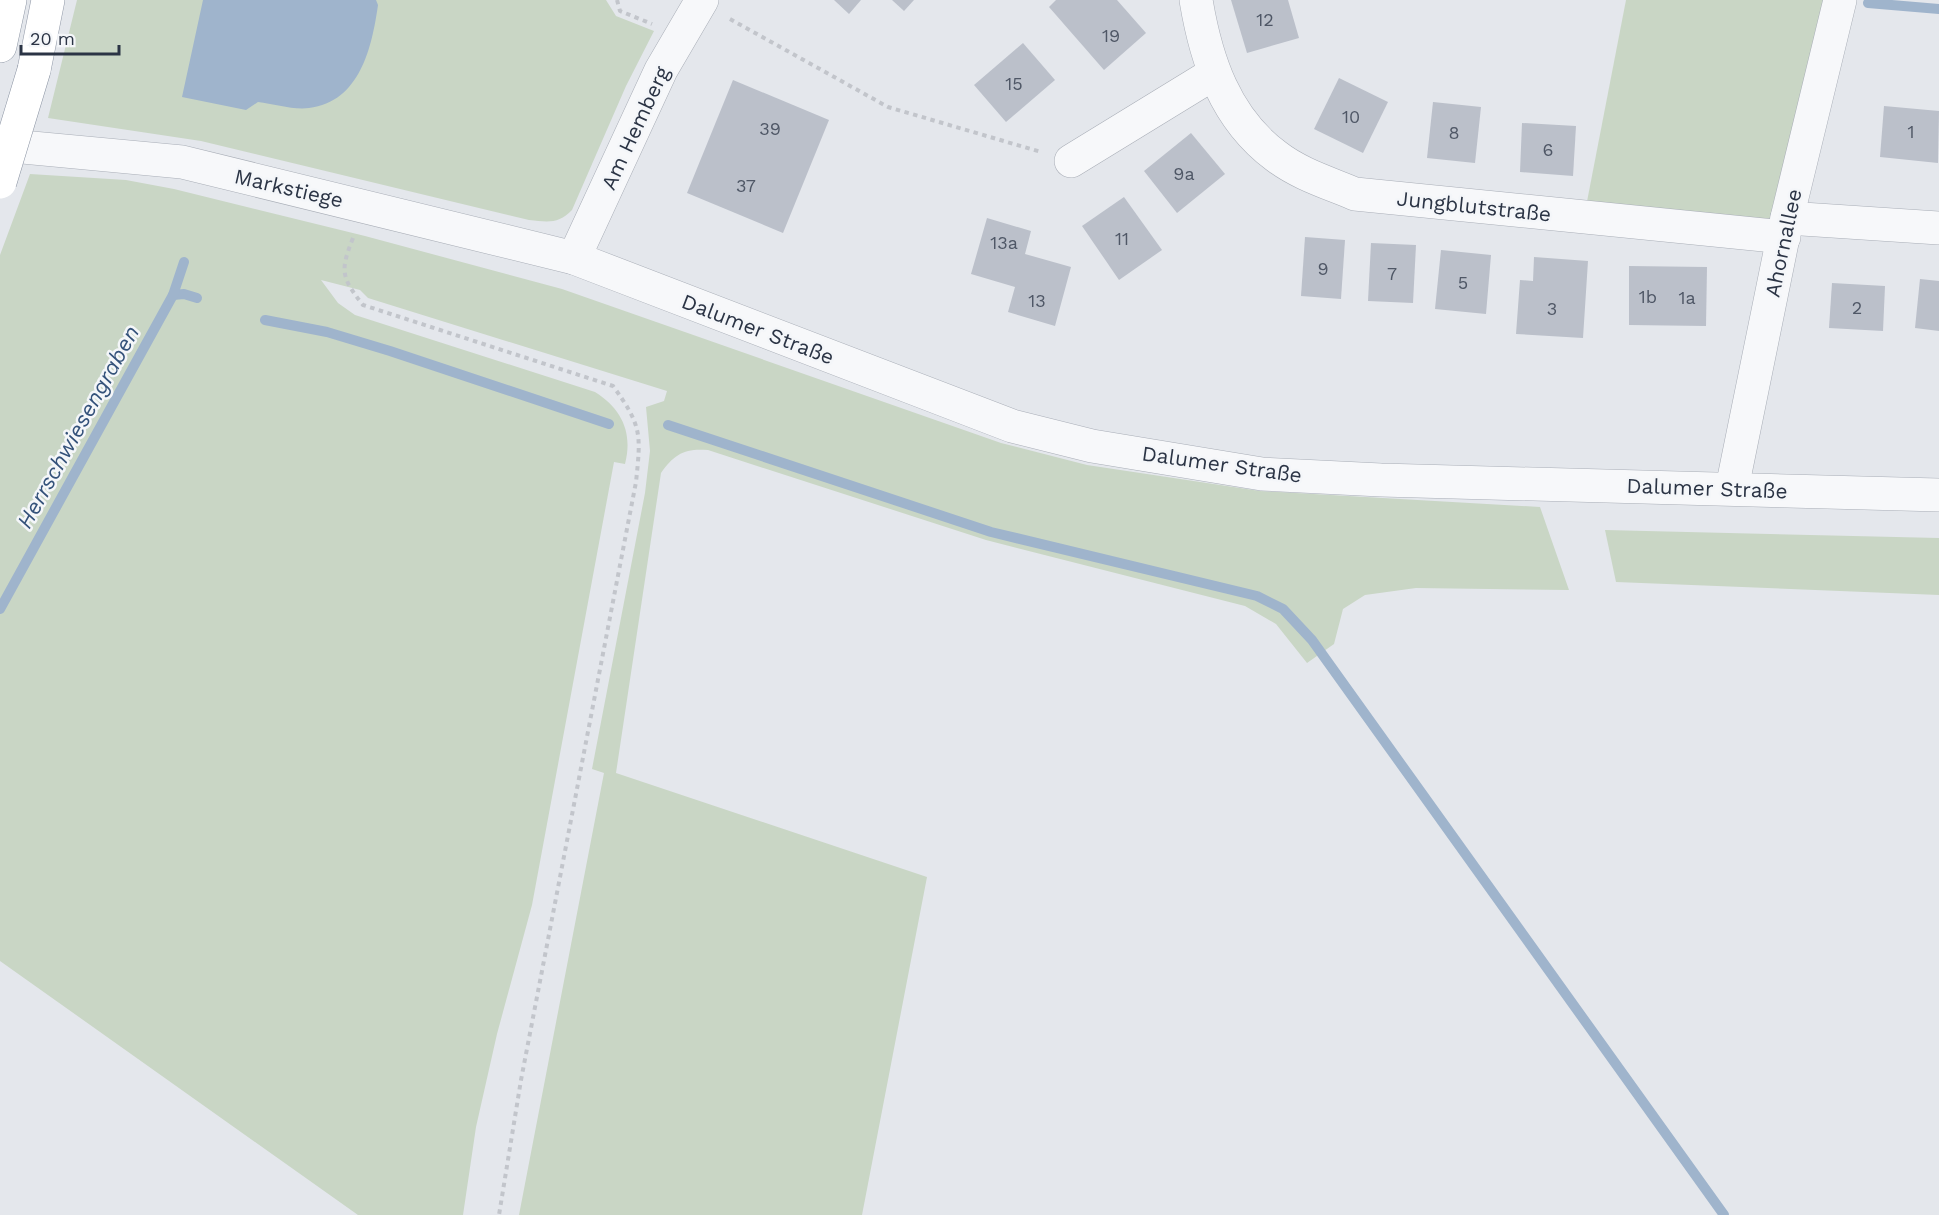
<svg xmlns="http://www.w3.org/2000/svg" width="1939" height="1215" viewBox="0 0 1939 1215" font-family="'Work Sans',sans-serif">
<rect width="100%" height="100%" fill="#e4e7ec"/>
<g fill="#c9d6c5">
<path d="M77,0H606L616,16L654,31L626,86L572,210C559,224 548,222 529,220L201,141L48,118Z"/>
<polygon points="1626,0 1826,0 1768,235 1584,217"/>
<path d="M30,174L126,180L174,189L365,236L562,289L1001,443L1087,465L1260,491L1540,507L1569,590L1416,588L1365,595L1343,609L1334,644L1307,663L1276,624L1245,606L986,540L708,450C685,448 674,454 661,473L616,773L927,877L862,1215H519L604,773L592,769L645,493L650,451L646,407L664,401L667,391L368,298L360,290L321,280L338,303L355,315L595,392C622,409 633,433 625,464L614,462L532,905L497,1034L476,1127L463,1215H358L0,961V255Z"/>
<polygon points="1605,530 1939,538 1939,595 1616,582"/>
</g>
<path fill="#9fb4cc" d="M203,0H376L378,5C372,47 360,102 309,108C293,110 274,104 258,102L246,110L182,97Z"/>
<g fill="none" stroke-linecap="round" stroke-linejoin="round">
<g stroke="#9fb4cc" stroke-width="10">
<polyline points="1868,3 1939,9"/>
<polyline points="173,295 184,294 197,298"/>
<polyline points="265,320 327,332 390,351 609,424"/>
<polyline points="668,425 991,532 1257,596 1283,609 1312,640 1724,1215"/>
<polyline points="0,609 173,295 184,262"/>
</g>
</g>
<g fill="#bbc0ca">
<polygon points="834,0 861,0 849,14"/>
<polygon points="892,0 914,0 904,11"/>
<polygon points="1056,0 1117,0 1146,33 1104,70 1049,7"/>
<polygon points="1231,0 1288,0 1299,38 1247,53"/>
<polygon points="1023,43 1055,80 1006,122 974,85"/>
<polygon points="1339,78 1388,102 1363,153 1314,129"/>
<polygon points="733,80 829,120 783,233 687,193"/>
<polygon points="1433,102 1481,107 1475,163 1427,158"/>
<polygon points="1884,106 1939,111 1938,163 1880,157"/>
<polygon points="1522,123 1576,126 1573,176 1520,172"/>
<polygon points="1191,133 1225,174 1177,213 1144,171"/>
<polygon points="1124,197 1162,250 1119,280 1082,226"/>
<polygon points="987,218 1031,231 1025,254 1071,267 1055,326 1008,312 1015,287 971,274"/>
<polygon points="1305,237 1345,240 1341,299 1301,296"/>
<polygon points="1371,243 1416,245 1413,303 1368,301"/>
<polygon points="1441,250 1491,255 1486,314 1435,309"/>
<polygon points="1534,257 1588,261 1583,338 1516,334 1520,280 1533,281"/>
<polygon points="1629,266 1707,267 1706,326 1629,325"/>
<polygon points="1920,279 1939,281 1939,331 1915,328"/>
<polygon points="1832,283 1885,286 1883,331 1829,328"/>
</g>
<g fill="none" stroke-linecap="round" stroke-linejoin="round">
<defs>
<g id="minor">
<path d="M1196,0C1206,60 1225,118 1276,156C1299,174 1329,183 1355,194L1784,237"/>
<polyline points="0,145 182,162 574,258 1012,426 1092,446 1262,474 1381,480 1939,495"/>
<polyline points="1071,161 1213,74"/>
<polyline points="1787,218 1939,228"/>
<polyline points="574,258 661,70 702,0"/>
<polyline points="1732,488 1787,218 1840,0"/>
</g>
<g id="highway">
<polyline points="0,46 10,0"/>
<polyline points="34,70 48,0"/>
</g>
</defs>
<use href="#minor" stroke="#a9aeb7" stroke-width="34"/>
<use href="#highway" stroke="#8b94a3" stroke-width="34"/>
<g stroke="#c2c5cb" stroke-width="4" stroke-dasharray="4.5 4.5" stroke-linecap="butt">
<polyline points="617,0 620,11 652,24"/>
<polyline points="730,19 888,107 1041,152"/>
<path d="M353,238C340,271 341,277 363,305L613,386C642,426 641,434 636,482L521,1080L499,1215"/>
</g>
<use href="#minor" stroke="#f7f8fa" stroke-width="33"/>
<use href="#highway" stroke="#fff" stroke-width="33"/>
<defs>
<polyline id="highway-bridge" points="0,182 34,70"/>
</defs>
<use href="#highway-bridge" stroke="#8b94a3" stroke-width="34" stroke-linecap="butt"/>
<use href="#highway-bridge" stroke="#fff" stroke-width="33"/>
</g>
<g text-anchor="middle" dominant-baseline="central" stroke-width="5" stroke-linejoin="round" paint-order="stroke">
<g font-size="18" fill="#4f5766">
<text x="1265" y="19">12</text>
<text x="1111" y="35">19</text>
<text x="1014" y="83">15</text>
<text x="1351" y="116">10</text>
<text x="770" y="128">39</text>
<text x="1911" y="131">1</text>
<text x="1454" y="132">8</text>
<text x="1548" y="149">6</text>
<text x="1184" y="173">9a</text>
<text x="746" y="185">37</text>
<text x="1122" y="238">11</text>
<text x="1004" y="242">13a</text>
<text x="1323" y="268">9</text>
<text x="1392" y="273">7</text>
<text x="1463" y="282">5</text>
<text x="1648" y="296">1b</text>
<text x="1687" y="297">1a</text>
<text x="1037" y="300">13</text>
<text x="1857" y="307">2</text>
<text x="1552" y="308">3</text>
</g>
<g font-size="21" fill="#2b3445" stroke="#f4f6f9">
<text transform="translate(635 128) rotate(-65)">Am Hemberg</text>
<text transform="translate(289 188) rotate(13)">Markstiege</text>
<text transform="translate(1474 206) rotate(6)">Jungblutstraße</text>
<text transform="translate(1783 243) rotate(-78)">Ahornallee</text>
<text transform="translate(758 329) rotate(21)">Dalumer Straße</text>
<text transform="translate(1222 464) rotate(8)">Dalumer Straße</text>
<text transform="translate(1707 488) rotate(2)">Dalumer Straße</text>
</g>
<g font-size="22" font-style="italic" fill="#34527a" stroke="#f4f6f9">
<text transform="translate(78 427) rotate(-61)">Herrschwiesengraben</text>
</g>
</g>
<path d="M21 45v9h98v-9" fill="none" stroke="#2b3445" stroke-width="3"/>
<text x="30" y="45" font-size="18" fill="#2b3445" stroke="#f4f6f9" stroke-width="4.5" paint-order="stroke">20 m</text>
</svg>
